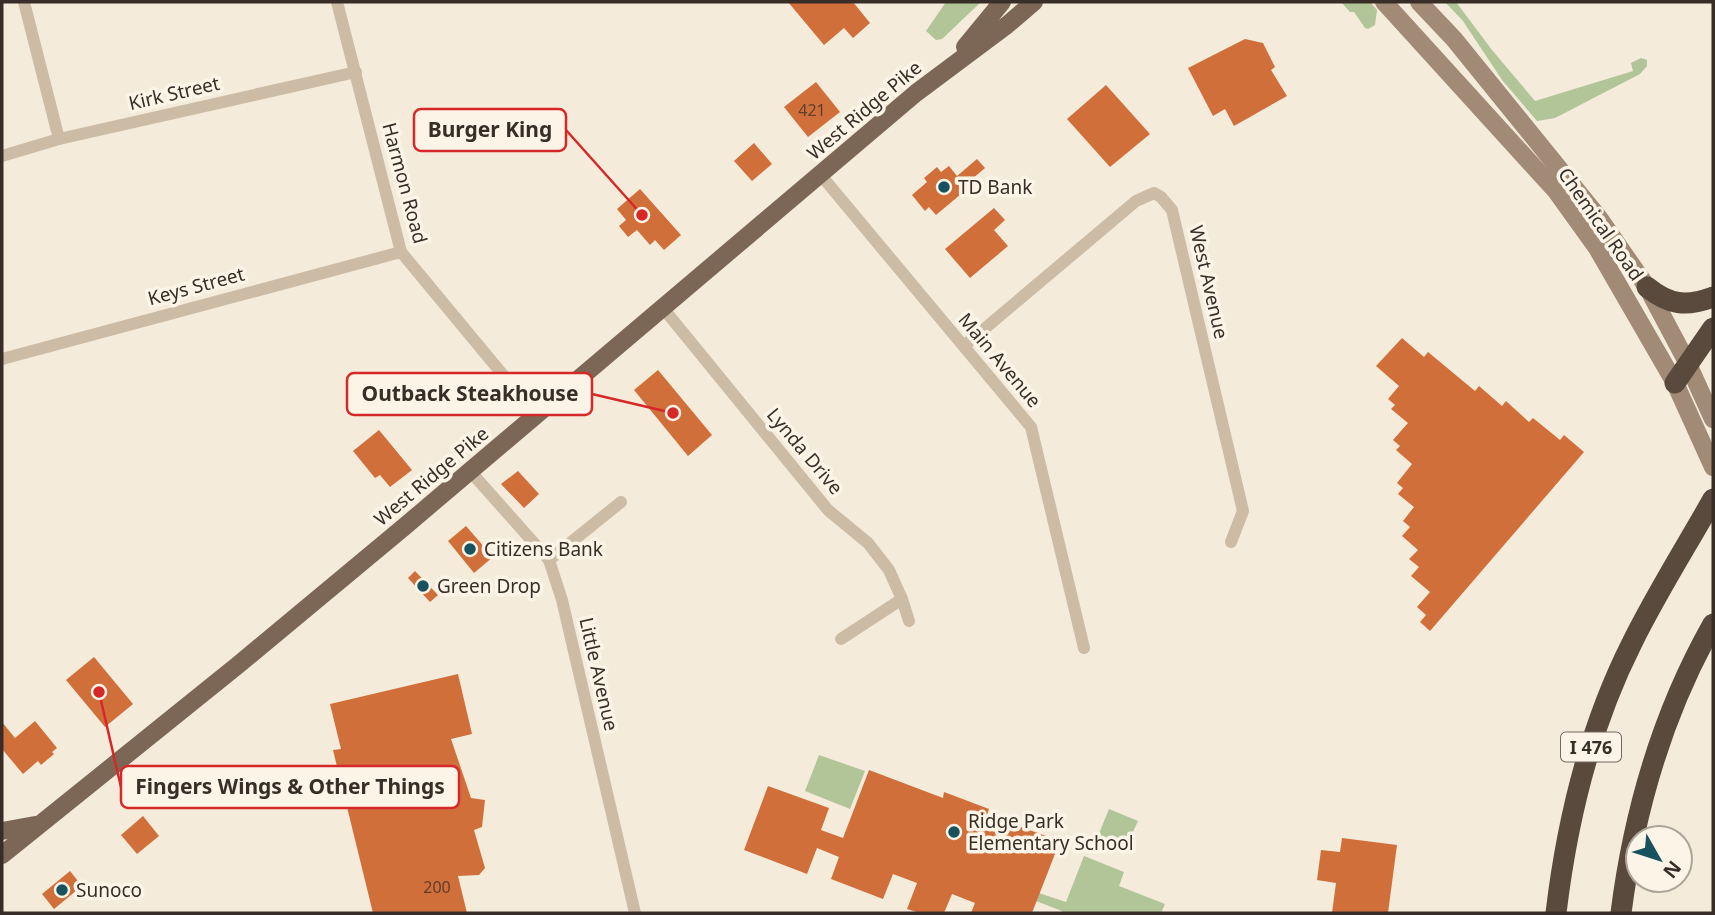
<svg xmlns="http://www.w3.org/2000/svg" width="1715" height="915" viewBox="0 0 1715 915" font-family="'Noto Sans',sans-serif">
<rect width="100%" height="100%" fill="#f4ebda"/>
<g fill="#b1c599">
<polygon points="946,2 981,2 942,39 936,40 926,31"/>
<polygon points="1341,2 1370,2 1377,10 1375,25 1368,29 1365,28 1354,12 1350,12"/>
<polygon points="1445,2 1456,2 1492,50 1535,101 1633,71 1631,63 1641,58 1647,60 1647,66 1640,74 1555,118 1537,121 1502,80 1463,21"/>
<polygon points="819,755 865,771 850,809 805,791"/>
<polygon points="1109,809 1138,821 1126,847 1098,836"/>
<polygon points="1084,856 1124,872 1119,886 1165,904 1161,913 1062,913 1062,911 1036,901 1039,893 1066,902"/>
</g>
<g fill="#d16f3b">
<polygon points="788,2 853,2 870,23 853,38 844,28 824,45"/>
<polygon points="1245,39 1263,43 1275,67 1271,70 1287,96 1234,126 1225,109 1213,116 1188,68"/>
<polygon points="816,82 840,112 808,137 784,107"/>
<polygon points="1106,85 1150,134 1110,167 1067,119"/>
<polygon points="754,143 772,164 752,181 734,161"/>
<polygon points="977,159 985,168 965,185 967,189 936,215 929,207 925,211 912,195 927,182 924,178 937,167 941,172 949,166 957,176"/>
<polygon points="640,189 681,235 664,250 655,240 650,245 637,230 628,237 619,226 626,220 617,209"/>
<polygon points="994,208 1005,220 994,230 1008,246 970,278 945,249"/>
<polygon points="1402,338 1424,357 1428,352 1475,391 1479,386 1502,406 1506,401 1529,422 1533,418 1560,440 1564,435 1584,452 1430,631 1420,622 1426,615 1417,607 1430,592 1411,576 1419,567 1409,559 1418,550 1402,536 1410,527 1403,521 1414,507 1398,494 1403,488 1397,483 1412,464 1396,450 1400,446 1393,440 1408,423 1391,409 1395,405 1388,399 1399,386 1376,366"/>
<polygon points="658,370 712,435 688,456 634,390"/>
<polygon points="379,430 412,470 390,487 380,475 375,478 353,451"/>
<polygon points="518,471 539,494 524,508 501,484"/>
<polygon points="466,526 493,557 474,573 448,541"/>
<polygon points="415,571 438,595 430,602 408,578"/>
<polygon points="94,657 133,704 105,727 66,680"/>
<polygon points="458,674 472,734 451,739 471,798 485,800 482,827 474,830 485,868 479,875 458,876 467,913 373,913 333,750 341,749 330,704"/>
<polygon points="35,721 57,748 52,752 54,754 41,765 38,761 23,774 2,749 2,722 15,738"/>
<polygon points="869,770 943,798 944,792 989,809 987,815 1060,841 1032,913 971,913 975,903 952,894 944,913 920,913 907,909 917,883 893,874 883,899 831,879 839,857 817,848 807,874 744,850 768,786 829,808 821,830 843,838"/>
<polygon points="143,816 159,836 137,854 121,835"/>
<polygon points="1342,838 1397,845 1388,913 1332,913 1336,883 1317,880 1321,850 1340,852"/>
<polygon points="70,871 82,886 54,909 42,894"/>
</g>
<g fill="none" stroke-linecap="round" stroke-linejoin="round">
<g stroke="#cdbca5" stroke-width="12">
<polyline points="24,2 59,139"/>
<polyline points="337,2 401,252 537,416"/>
<polyline points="2,156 59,139 356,72"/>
<polyline points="820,174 1031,427 1084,648"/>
<polyline points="663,308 828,510 868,543 889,570 902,599 909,621"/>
<polyline points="964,346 1136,201 1154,193 1161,197 1172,210 1243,511 1231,542"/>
<polyline points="2,359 401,252"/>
<polyline points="470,471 549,560 562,600 635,913"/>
<polyline points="549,560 621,502"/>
<polyline points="841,639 902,599"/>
</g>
<g stroke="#a18a76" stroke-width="18">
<polyline points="1384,2 1556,191 1597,248 1675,383 1713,467"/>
<polyline points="1419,2 1454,39 1599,218 1647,287 1688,364 1713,419"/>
</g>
<g stroke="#7c6756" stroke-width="18">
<polyline points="965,47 1002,2"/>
<polyline points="2,831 35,825"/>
<polyline points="2,855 238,665 404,527 916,93 1007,25 1034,2"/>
</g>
<g stroke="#5a493d" stroke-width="21">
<path d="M1647,287C1669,305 1686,307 1713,297"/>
<polyline points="1675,383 1713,328"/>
<path d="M1556,913C1567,821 1590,726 1632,643C1656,594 1686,547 1713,499"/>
<path d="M1621,913C1634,811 1662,714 1713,624"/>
</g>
</g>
<g fill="#18525e" stroke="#fbf4e7" stroke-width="2.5">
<circle cx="944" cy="187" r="7"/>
<circle cx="470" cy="549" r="7"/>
<circle cx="423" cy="586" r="7"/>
<circle cx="954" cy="832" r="7"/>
<circle cx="62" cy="890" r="7"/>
</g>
<g text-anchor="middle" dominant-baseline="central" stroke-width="7" stroke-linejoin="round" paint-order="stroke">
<g font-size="16" fill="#5e3e2c">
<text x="812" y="110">421</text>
<text x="437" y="887">200</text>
</g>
<rect fill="#fbf4e7" stroke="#726961" stroke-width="2" x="1561" y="732.5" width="60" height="29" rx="5"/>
<g font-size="18" font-weight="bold" fill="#382e27">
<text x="1591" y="747">I 476</text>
</g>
<g font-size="19" fill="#382e27" stroke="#fbf4e7">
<text transform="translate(174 93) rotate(-13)">Kirk Street</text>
<text transform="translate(864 110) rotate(-40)">West Ridge Pike</text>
<text transform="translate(405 183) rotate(75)">Harmon Road</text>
<text transform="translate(1601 224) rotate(55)">Chemical Road</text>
<text transform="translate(1209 282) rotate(77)">West Avenue</text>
<text transform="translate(196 286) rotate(-15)">Keys Street</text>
<text transform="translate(1000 360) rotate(50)">Main Avenue</text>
<text transform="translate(805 451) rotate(50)">Lynda Drive</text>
<text transform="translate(431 476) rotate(-40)">West Ridge Pike</text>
<text transform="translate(599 674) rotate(77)">Little Avenue</text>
</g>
<g font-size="19" fill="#382e27" stroke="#fbf4e7" text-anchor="start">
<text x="958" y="187">TD Bank</text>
<text x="484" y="549">Citizens Bank</text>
<text x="437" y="586">Green Drop</text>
<text x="968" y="821">Ridge Park<tspan x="968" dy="22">Elementary School</tspan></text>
<text x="76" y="890">Sunoco</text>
</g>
</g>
<path fill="none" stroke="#d62828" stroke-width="2.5" d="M642 215L566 130M673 413L592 394M99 692L121 787"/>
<g fill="#d62828" stroke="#fbf4e7" stroke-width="2.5">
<circle cx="642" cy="215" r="7"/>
<circle cx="673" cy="413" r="7"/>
<circle cx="99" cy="692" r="7"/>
</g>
<g fill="#fbf4e7" stroke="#d62828" stroke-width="2.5">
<rect x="414" y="109" width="152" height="42" rx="7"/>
<rect x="347" y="373" width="245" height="42" rx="7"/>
<rect x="121" y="766" width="338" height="42" rx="7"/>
</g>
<g font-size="21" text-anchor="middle" font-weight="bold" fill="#382e27">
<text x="490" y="137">Burger King</text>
<text x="470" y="401">Outback Steakhouse</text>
<text x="290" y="794">Fingers Wings &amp; Other Things</text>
</g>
<rect width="1715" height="915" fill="none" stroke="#382e27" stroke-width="7"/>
<g transform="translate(1659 859) rotate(129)"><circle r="33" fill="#fbf4e7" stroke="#ada59a" stroke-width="2"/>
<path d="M0-5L12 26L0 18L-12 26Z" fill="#18525e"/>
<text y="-10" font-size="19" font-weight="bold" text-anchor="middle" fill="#382e27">N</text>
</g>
</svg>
